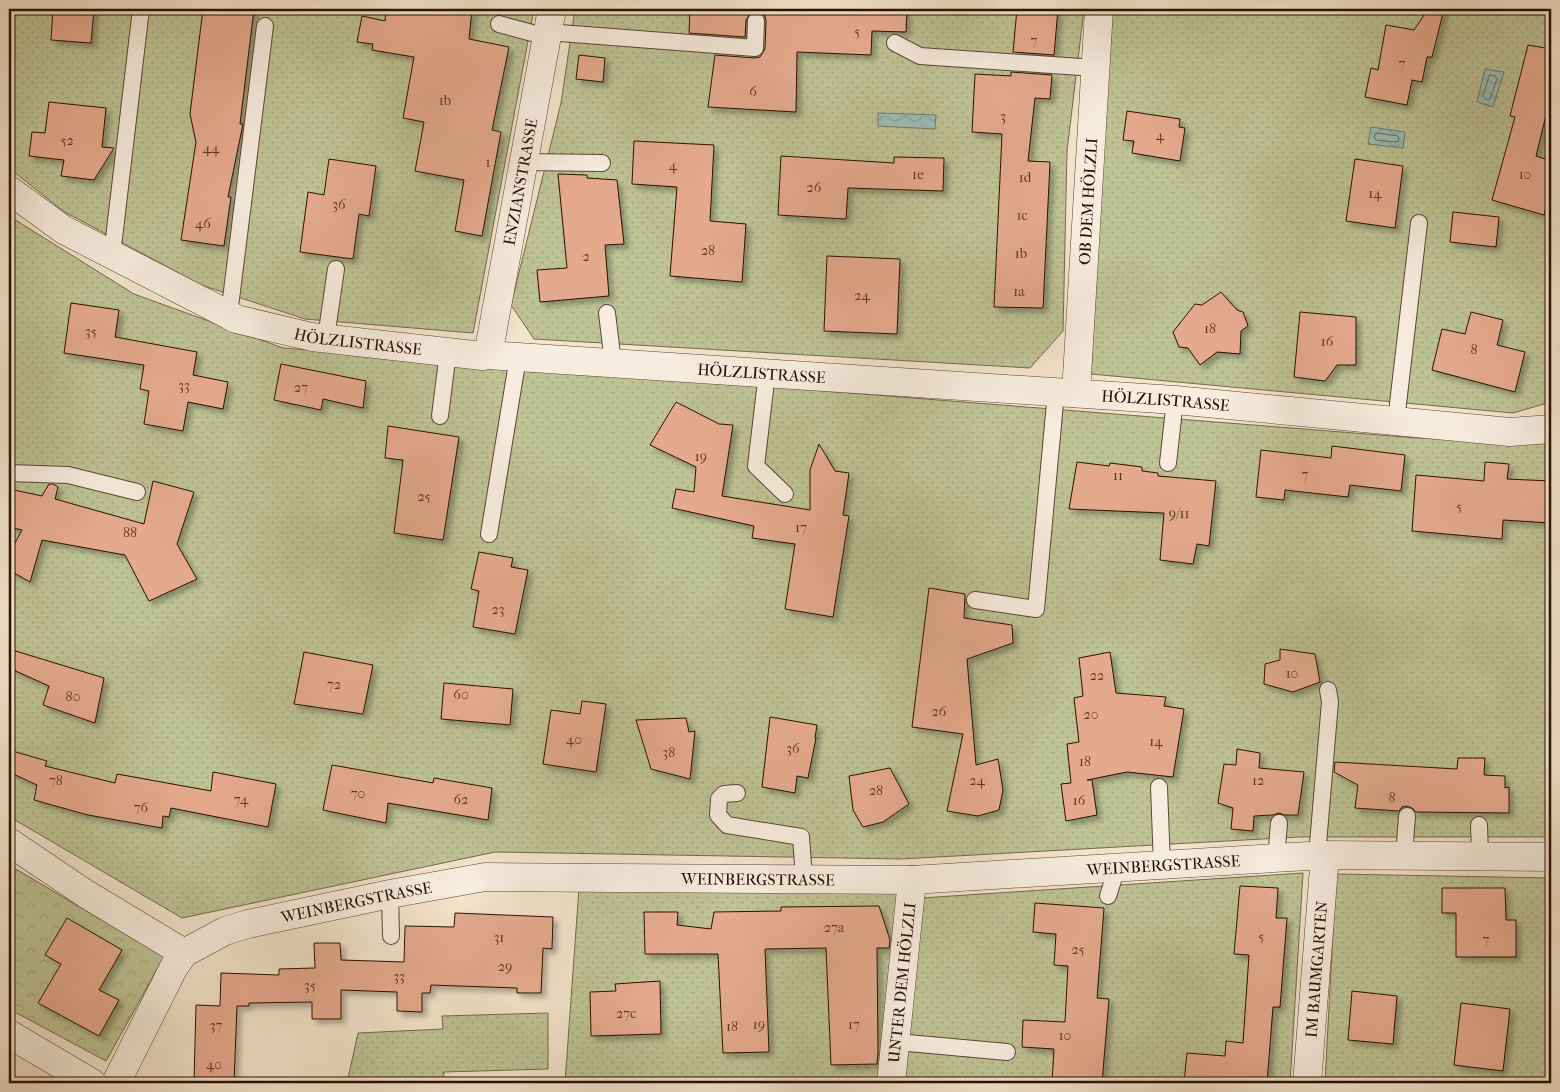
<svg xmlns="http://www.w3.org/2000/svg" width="1560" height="1092" viewBox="0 0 1560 1092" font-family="'IM FELL French Canon',serif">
<defs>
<pattern id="grass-dots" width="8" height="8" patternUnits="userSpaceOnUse" patternTransform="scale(1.25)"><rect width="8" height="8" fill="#bec396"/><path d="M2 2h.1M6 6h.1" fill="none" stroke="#a3a680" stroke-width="1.8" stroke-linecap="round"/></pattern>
<pattern id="park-crowns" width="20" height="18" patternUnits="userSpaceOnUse" patternTransform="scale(1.25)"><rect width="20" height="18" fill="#bec396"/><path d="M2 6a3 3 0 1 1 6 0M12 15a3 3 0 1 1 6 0" fill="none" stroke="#a3a680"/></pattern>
<pattern id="water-waves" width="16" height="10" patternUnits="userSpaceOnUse" patternTransform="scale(1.25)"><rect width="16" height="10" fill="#9bbfb8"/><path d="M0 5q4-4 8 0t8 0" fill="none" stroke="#86a39d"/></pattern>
<filter id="shadow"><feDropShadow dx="4.5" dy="4.5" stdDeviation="2.5" flood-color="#0004"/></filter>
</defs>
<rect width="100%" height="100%" fill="#f3e4cc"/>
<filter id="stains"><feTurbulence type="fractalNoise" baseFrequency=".004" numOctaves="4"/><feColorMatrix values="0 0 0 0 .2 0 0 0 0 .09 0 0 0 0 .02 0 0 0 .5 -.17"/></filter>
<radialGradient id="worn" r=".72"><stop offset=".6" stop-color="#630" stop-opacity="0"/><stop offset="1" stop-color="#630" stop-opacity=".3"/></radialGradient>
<g fill="url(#grass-dots)" stroke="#74694c">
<polygon points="9,9 534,9 473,333 305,319 201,285 63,211 9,168"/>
<polygon points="575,9 1084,9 1067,151 1063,331 1030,368 534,339 511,305 561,103"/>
<polygon points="1111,9 1551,9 1551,402 1513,413 1091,374"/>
<polygon points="9,216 134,294 283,348 1417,438 1551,444 1551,837 1299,837 901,859 495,852 182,918 15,820 9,813"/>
<polygon points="1303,873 1290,1083 904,1083 921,898"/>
<polygon points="1336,874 1551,878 1551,1083 1325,1083"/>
<polygon points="579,888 896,892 905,911 887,1083 565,1083"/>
<polygon points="548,1013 548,1069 444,1072 443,1083 347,1083 358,1033 443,1029 442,1016"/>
</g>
<polygon fill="url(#park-crowns)" stroke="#74694c" points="9,865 164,957 106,1061 9,1009"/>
<g fill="url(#water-waves)" stroke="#6e796f">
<polygon points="1485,69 1504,72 1493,107 1477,102"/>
<polygon points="878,113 936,115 935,129 878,126"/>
<polygon points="1371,127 1405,132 1403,148 1368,144"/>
</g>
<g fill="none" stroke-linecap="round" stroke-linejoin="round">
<g stroke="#63675d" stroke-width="1">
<polygon points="1490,75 1495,76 1497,79 1490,99 1488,100 1483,97"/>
<polygon points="1377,133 1398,136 1399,141 1396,142 1376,140 1374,137"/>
</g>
</g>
<g fill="#e5aa8e" stroke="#2b0f02" filter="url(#shadow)">
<polygon points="53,9 94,9 91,43 51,40"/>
<polygon points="203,9 254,9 240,124 243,124 228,197 231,197 224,246 181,240 196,142 190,114"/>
<polygon points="386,9 413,13 415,9 472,9 469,39 509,47 492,130 501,132 482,236 455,231 464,180 415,171 424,122 403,118 414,57 372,50 373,44 357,42 362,16 385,21"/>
<polygon points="690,9 907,9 906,32 872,31 871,55 797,52 796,112 708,107 715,55 754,58 760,57 765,49 766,21 765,16 761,12 756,11 751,12 746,20 745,37 689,33"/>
<polygon points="1017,9 1058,9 1054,55 1013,52"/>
<polygon points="1428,9 1444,9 1432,57 1427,57 1422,82 1412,80 1407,105 1365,97 1371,68 1378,70 1386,25 1414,30"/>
<polygon points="1528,45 1551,49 1551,112 1547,111 1536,156 1551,161 1551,188 1544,215 1492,200 1515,117 1510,116"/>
<polygon points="579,55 605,58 603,82 576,79"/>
<polygon points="1011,72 1052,75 1050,99 1035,98 1028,161 1050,162 1043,308 994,307 1002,134 972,132 975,74 1011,76"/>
<polygon points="49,102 106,108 102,147 114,148 94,180 61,176 64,160 29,156 32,132 45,133"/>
<polygon points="1127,111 1180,119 1179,127 1185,128 1180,161 1132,153 1134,141 1123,140"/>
<polygon points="634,141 714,145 710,221 746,224 742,282 670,276 677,187 632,184"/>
<polygon points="781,156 894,163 894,157 944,158 943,191 848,188 846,219 778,215"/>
<polygon points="329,159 376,166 369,216 359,214 353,259 300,252 308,192 324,195"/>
<polygon points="1355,159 1403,166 1395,228 1346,221"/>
<polygon points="558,174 587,175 587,178 617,180 624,244 605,245 609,296 540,302 537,270 567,268"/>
<polygon points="1453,212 1499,217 1496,247 1450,242"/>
<polygon points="827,256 900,259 897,334 824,331"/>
<polygon points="1221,292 1237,310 1243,312 1248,326 1241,331 1240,354 1217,352 1200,365 1188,348 1179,347 1173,332 1195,304 1202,305"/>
<polygon points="71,303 119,310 115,337 197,352 193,375 228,382 223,409 188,402 183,431 144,424 149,391 140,389 144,365 64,353"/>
<polygon points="1300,312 1356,317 1356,365 1337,365 1325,381 1294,377"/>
<polygon points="1471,312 1503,320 1497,345 1525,352 1515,392 1432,370 1442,329 1465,334"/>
<polygon points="281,364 366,381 363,408 323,399 321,410 274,400"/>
<polygon points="676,402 719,424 733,425 722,496 810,510 810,470 819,444 835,471 849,473 843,515 849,516 833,617 785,609 795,544 752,538 754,526 672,508 676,489 694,492 696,467 650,445"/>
<polygon points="388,426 459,437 443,540 394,533 403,460 385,458"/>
<polygon points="1332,446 1405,455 1401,491 1350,485 1348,497 1285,490 1284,500 1256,497 1261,450 1331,458"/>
<polygon points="1077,462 1109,466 1110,463 1142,467 1142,471 1158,473 1158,476 1216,481 1209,546 1197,544 1193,564 1160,560 1164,513 1069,509"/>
<polygon points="1485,462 1509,464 1507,479 1551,481 1551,523 1503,520 1502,539 1412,531 1416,475 1484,481"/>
<polygon points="153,481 194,492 177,544 197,579 149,601 125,555 42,540 30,582 9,570 9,554 22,530 9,527 9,489 42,496 49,484 53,484 58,487 55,499 144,524"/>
<polygon points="479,552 513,558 511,567 528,570 515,634 473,627 479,591 471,589"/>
<polygon points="929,588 965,594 964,618 1012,625 1013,643 967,659 976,765 998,759 1003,790 999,810 978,816 947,811 963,734 912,727"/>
<polygon points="9,649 104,678 95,723 43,705 49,686 9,668"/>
<polygon points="1280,649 1315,654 1320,682 1293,692 1264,684 1265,664 1280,660"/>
<polygon points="304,652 373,665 363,714 294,704"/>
<polygon points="1110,652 1116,693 1166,697 1164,706 1184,709 1173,777 1127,772 1087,780 1092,780 1097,815 1066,821 1061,784 1071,783 1067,744 1079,742 1074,698 1083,696 1079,658"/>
<polygon points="444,683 513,689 510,725 441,719"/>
<polygon points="582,701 606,704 596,772 543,764 551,710 580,714"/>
<polygon points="770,717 817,725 815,738 816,738 808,778 797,776 795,793 762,787"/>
<polygon points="686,718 689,732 695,731 690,779 651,769 636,720"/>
<polygon points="1237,749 1260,753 1259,768 1304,772 1298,815 1285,815 1279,813 1273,815 1254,816 1253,831 1231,829 1233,808 1218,803 1224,764 1236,765"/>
<polygon points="9,750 47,761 45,766 115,783 117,774 211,791 213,772 276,784 268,827 171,808 169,817 163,816 162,828 88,815 34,800 37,785 9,772"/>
<polygon points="1458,758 1485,758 1484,775 1505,776 1505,788 1509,787 1509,813 1416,812 1412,808 1407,806 1402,807 1399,811 1355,808 1358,785 1334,772 1335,762 1457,769"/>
<polygon points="332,765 433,783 434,778 492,788 488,820 388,803 386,823 323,810"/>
<polygon points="890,768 909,804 883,822 863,827 853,810 849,776"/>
<polygon points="1240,886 1278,888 1276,918 1287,918 1280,1007 1273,1007 1267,1083 1184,1083 1187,1053 1225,1056 1226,1041 1243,1043 1249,955 1234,954"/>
<polygon points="1442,888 1505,888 1506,920 1516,920 1516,957 1456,957 1456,913 1442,913"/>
<polygon points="1035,903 1104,908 1097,998 1109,999 1102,1083 1052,1083 1054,1049 1022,1047 1023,1020 1065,1022 1068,966 1054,965 1056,934 1033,932"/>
<polygon points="879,906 890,940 889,948 877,948 878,1052 877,1064 831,1065 826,948 765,949 769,1052 723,1053 718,954 645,954 644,912 678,912 677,925 711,929 714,912 781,911 781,907"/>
<polygon points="455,913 553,917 552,949 543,948 541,993 517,993 517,988 431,985 430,993 422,993 422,1012 397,1011 397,992 341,990 341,1019 312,1019 312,1002 249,1003 249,1006 237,1006 234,1082 194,1082 196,1005 220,1006 221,973 279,975 279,969 315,968 314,943 340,943 341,960 404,962 405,926 454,927"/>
<polygon points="67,918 122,950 99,990 119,1000 99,1036 38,1003 61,964 45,955"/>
<polygon points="660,981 661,1034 591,1036 590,992 616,991 615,984"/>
<polygon points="1352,991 1397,996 1393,1044 1348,1040"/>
<polygon points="1461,1003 1510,1009 1503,1071 1454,1065"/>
</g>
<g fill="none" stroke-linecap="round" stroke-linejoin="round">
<defs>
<g id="service">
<polyline points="499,24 547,37"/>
<polyline points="547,32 755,48 756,21"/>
<polyline points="895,43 920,56 1095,68"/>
<polyline points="523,162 602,163"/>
<polyline points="112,255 141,9"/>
<polyline points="607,313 613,363"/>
<polyline points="229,315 265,26"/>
<polyline points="326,338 336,269"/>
<polyline points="767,373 756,466 785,494"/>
<polyline points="440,416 448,352"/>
<polyline points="1396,421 1419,223"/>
<polyline points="1168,463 1175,400"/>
<polyline points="9,473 68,475 137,492"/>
<polyline points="489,534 518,357"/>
<polyline points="975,600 1036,609 1056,392"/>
<polyline points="1159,787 1162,865"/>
<polyline points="737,793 724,794 719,799 718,815 727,825 801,837 804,879"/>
<polyline points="1479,825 1480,856"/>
<polyline points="1317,856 1330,702 1328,690"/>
<polyline points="1404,856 1407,816"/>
<polyline points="1276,859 1279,823"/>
<polyline points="390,894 391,936"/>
<polyline points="1108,896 1117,868"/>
<polyline points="897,1042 1007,1052"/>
</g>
<g id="minor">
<path id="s1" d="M9,190L64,230L229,315L236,319L312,337L483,356L488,355L518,357L1175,400L1510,432L1551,429"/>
<path id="s2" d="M488,355L552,9"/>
<path id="s3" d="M1076,393L1099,9"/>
<polyline points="9,842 86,894 184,953"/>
<polyline points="9,1034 92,1083"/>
<path id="s4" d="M116,1083L174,967L184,953L225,931L248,924L390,894L485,877L912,880L1325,855L1551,857"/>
<path id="s5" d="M891,1083L912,880"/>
<path id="s6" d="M1307,1083L1325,855"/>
</g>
</defs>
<use href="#service" stroke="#5d4434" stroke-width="18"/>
<use href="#minor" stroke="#5d4434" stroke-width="29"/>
<use href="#service" stroke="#f7edde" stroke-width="16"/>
<use href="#minor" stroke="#f7edde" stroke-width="28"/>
</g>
<g text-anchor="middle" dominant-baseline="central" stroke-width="4.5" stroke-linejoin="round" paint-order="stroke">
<g font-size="14" fill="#5a3625">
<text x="857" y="31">5</text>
<text x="1034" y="40">7</text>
<text x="1402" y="63">7</text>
<text x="753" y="91">6</text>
<text x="445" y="100">1b</text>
<text x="1003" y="116">3</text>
<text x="1160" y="135">4</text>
<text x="67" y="140">52</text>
<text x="211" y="148">44</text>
<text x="488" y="162">1</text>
<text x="673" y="165">4</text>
<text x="918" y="174">1e</text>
<text x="1525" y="174">10</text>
<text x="1025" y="177">1d</text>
<text x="814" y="187">26</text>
<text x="1375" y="193">14</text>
<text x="339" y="204">36</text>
<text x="1022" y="215">1c</text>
<text x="203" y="223">46</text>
<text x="708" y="250">28</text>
<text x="1021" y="253">1b</text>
<text x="586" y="256">2</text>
<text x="1019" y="291">1a</text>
<text x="862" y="295">24</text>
<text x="1210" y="328">18</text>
<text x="91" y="331">35</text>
<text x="1327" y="341">16</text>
<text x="1474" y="349">8</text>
<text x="184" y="385">33</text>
<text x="301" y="387">27</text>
<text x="701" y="456">19</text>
<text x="1305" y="474">7</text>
<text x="1118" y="475">11</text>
<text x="424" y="496">25</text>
<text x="1459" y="506">5</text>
<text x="1179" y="513">9/11</text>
<text x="801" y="527">17</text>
<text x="130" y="532">88</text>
<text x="498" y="609">23</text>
<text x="1292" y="673">10</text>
<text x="1097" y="675">22</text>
<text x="334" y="684">72</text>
<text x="461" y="694">60</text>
<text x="73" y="696">80</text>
<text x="939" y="711">26</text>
<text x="1091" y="714">20</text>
<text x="574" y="739">40</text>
<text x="1156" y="741">14</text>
<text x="793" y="748">36</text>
<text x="669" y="752">38</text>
<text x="1085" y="761">18</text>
<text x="56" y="780">78</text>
<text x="977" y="780">24</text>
<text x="1258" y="780">12</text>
<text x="876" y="790">28</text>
<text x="358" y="793">70</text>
<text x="1392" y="797">8</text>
<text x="241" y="799">74</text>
<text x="461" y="799">62</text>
<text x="1079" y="800">16</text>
<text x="141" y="807">76</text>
<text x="834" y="927">27a</text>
<text x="1261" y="936">5</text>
<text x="499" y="937">31</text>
<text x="1486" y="939">7</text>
<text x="1078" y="949">25</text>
<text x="505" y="966">29</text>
<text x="399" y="976">33</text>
<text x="310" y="985">35</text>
<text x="626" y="1013">27c</text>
<text x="759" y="1024">19</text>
<text x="854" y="1024">17</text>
<text x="216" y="1025">37</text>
<text x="732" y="1026">18</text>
<text x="1065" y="1035">10</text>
<text x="214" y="1064">40</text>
</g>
<g font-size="16" fill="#2b0f02" stroke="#f7edde">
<text stroke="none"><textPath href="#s2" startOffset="176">ENZIANSTRASSE</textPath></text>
<text stroke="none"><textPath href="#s3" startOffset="192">OB DEM HÖLZLI</textPath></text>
<text stroke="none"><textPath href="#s1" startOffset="386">HÖLZLISTRASSE</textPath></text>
<text stroke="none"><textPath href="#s1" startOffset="791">HÖLZLISTRASSE</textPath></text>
<text stroke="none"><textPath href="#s1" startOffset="1196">HÖLZLISTRASSE</textPath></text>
<text stroke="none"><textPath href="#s4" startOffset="1138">WEINBERGSTRASSE</textPath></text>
<text stroke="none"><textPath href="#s4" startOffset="732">WEINBERGSTRASSE</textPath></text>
<text stroke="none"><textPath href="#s4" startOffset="328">WEINBERGSTRASSE</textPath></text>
<text stroke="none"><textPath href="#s6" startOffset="114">IM BAUMGARTEN</textPath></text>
<text stroke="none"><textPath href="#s5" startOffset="101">UNTER DEM HÖLZLI</textPath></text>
</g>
</g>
<rect width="1560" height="1092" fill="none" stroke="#f3e4cc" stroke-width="30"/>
<rect x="10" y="10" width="1540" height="1072" fill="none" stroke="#2b0f02" stroke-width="2.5"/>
<rect x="15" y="15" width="1530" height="1062" fill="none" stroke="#2b0f02"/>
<rect width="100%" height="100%" filter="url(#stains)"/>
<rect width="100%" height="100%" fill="url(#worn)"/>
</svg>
